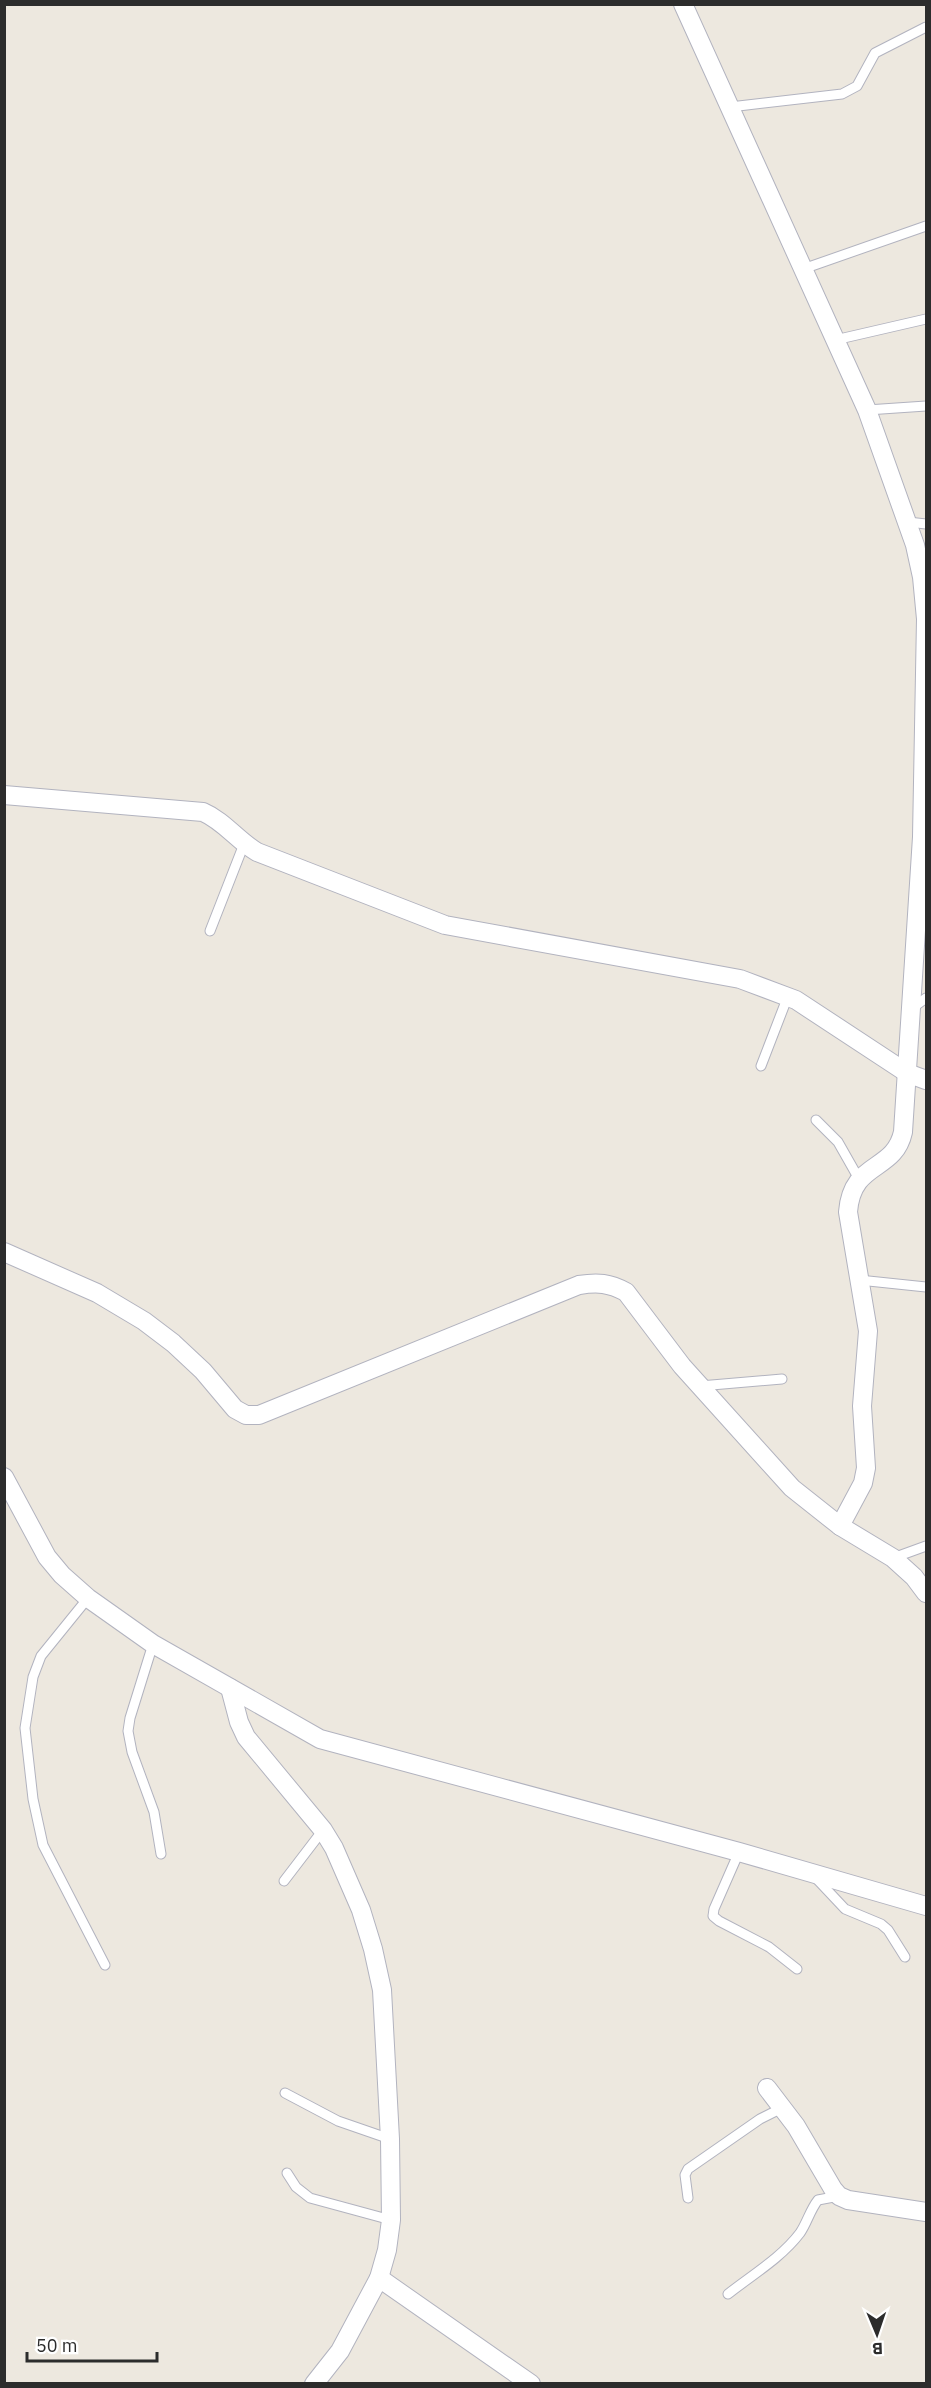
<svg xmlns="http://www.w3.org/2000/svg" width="931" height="2388" viewBox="0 0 931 2388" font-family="'IBM Plex Sans',sans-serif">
<rect width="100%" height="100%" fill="#ede8df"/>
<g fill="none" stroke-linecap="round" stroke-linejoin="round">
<defs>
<g id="service">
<polyline points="730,107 842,94 857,86 875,53 926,27"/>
<polyline points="803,269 926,226"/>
<polyline points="835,340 926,319"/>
<polyline points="867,410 926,406"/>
<polyline points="908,522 926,524"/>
<polyline points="210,931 244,844"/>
<polyline points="911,1009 926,998"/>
<polyline points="761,1066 788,996"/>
<polyline points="816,1120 838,1142 859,1179"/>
<polyline points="859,1280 926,1287"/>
<polyline points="700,1386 782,1379"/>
<polyline points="893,1558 926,1546"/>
<polyline points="88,1598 41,1656 33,1677 25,1728 33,1799 43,1845 105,1965"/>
<polyline points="153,1644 130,1718 128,1731 132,1752 154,1812 161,1854"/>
<polyline points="739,1852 714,1909 713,1916 719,1921 769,1947 797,1969"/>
<polyline points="813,1875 845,1909 881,1924 888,1930 905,1957"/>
<polyline points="284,1881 323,1830"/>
<polyline points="285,2093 338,2121 390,2139"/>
<polyline points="287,2173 296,2187 310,2198 391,2220"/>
<polyline points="688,2198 685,2175 688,2169 760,2119 782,2108"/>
<path d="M728,2294C752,2275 781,2258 800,2233C807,2223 810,2210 818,2200L839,2196"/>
</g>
<g id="minor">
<path d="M683,4L867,410L915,545L922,577L926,619L922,837L903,1132C894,1173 852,1160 848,1212L868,1331L862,1406L866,1468L863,1483L840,1526"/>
<path d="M4,795L203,812C224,821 237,840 257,852L445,925L740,979L796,1000L907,1073L926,1080"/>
<path d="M4,1252L97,1293L144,1321L173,1343L203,1371L235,1409L246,1415H259L579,1285C598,1282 609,1283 626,1292L682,1366L792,1488L840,1526L893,1558L914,1577L926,1593"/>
<polyline points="4,1477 47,1557 62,1575 88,1598 153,1644 320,1739 739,1852 926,1906"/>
<polyline points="230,1688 239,1722 246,1737 323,1830 334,1848 361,1910 373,1949 382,1990 390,2139 391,2220 387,2250 379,2278 340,2351 314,2384"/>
<polyline points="767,2088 796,2126 833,2189 839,2196 848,2200 926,2212"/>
<polyline points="379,2278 531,2384"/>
</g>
</defs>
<use href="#service" stroke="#b2b3bf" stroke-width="11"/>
<use href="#minor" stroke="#b2b3bf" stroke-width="20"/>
<use href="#service" stroke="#fff" stroke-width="9"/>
<use href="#minor" stroke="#fff" stroke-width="18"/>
</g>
<rect width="931" height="2388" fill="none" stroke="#2c2c2c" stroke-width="12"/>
<g transform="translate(877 2334) rotate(178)" stroke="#ffffff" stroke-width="4.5" paint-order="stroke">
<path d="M0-4.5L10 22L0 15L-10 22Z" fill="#2c2c2c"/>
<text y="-9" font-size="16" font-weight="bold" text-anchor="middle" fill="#2c2c2c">B</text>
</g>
<path d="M27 2352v9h130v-9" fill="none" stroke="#2c2c2c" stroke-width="3"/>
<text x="36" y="2352" font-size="18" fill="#2c2c2c" stroke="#ffffff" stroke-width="4.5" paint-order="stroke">50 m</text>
</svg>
